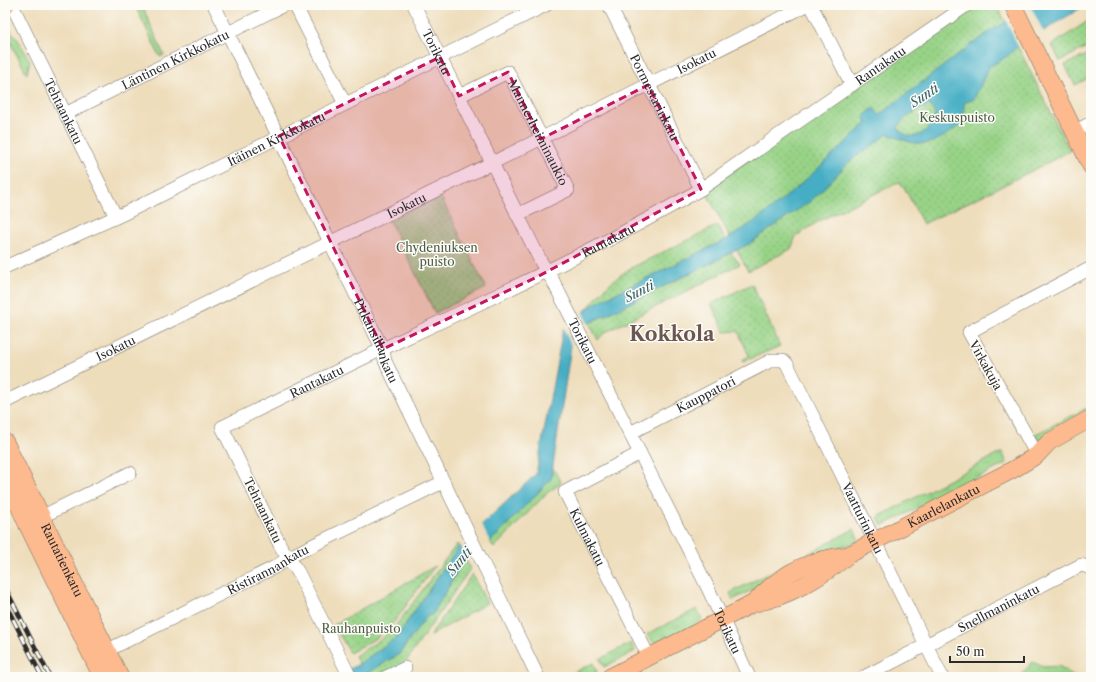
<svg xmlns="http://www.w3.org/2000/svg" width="1096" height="682" viewBox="0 0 1096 682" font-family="'Libre Caslon Text',serif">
<defs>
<pattern id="grass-tufts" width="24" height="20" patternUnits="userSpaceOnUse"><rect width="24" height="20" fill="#98d387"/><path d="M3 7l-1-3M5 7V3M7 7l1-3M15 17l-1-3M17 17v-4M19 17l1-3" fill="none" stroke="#83b575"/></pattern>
<pattern id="park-dots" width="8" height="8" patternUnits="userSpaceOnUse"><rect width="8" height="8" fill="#98d387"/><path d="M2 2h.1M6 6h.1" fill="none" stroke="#83b575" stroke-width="1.8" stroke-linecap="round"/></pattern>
</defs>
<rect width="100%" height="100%" fill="#fdfcf7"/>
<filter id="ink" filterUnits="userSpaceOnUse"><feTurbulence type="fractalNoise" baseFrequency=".025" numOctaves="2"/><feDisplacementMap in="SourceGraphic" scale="8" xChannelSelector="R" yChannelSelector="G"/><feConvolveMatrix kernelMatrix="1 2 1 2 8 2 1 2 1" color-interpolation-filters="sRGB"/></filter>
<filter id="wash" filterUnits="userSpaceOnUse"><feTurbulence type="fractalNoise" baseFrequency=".012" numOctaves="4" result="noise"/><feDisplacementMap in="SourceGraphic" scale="16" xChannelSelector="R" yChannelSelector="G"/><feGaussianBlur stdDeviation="0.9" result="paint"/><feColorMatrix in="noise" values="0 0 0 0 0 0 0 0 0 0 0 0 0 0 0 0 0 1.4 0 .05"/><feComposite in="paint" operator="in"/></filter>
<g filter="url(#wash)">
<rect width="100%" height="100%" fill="#edb"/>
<g fill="url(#grass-tufts)" stroke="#627f59">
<polygon points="135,5 154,5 144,10 164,55 160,57"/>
<polygon points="7,29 9,29 17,38 30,61 27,74 12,46"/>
<polygon points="1091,406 1091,413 1038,440 1032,436"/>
<polygon points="1002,452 1007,463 882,526 878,517"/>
<polygon points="553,468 561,483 547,493 494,548 490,542 551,479"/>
<polygon points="854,529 859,541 805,560 804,556"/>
<polygon points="777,569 778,572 757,587 733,600 730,593"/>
<polygon points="697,609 702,619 695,625 657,642 653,642 647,634"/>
<polygon points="631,643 635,651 604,667 600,659"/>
<polygon points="593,663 597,672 586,677 575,677 573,673"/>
</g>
<g fill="url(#park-dots)" stroke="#627f59">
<polygon points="974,5 997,5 1070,151 1004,185 923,224 905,189 899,182 821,220 796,236 791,249 748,271 705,190"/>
<polygon points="1091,19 1091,45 1060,61 1052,45"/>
<polygon points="1091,53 1091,77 1075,85 1065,65"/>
<polygon points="440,195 486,288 435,313 389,220"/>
<polygon points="718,225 725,240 614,294 584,312 609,284 629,269"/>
<polygon points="731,253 740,264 604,333 598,340 589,323"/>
<polygon points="752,284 780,346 743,362 742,360 749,356 738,331 725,332 711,304"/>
<polygon points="457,544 459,546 397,637 359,664 355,656 381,639 397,624"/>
<polygon points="465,558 470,569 403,666 381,677 366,677 365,675 399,654 427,616 432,615"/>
<polygon points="435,566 394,622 378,637 350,653 334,625"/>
<polygon points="472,574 487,603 430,636"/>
<polygon points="1033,662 1043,667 1059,666 1076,677 1023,677 1022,673"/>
</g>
<path fill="#45aec5" stroke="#386c78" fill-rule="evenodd" d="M1029,5H1086L1017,47L1009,55L989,67L974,99L964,103V123C930,146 927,150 888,134L850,161L812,200L749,244L589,323L575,336L571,346L551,479L490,542L465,558L432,615L427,616L399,654L361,677H335L359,664L397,637L459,546L536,474L563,329L594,304L725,240C778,210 822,164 867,123L864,116L874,108L879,115L968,47L995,28L1003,24ZM930,104L935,115C930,132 914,144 899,130L898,127L903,120L913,113Z"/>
<g fill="#edb">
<polygon points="1026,5 1030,5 1044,33 1019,48 1006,20"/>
<polygon points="582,311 589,326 577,337 572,347 563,327"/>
<polygon points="481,524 491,544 467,559 459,544"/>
</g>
</g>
<g filter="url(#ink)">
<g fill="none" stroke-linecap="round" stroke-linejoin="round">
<defs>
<g id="minor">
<path id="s1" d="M12,5L116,217"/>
<path id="s2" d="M214,5L376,336L383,349L385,361L538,677"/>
<polyline points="295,5 345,104"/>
<path id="s3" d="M414,5L541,262L553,281L707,586L749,677"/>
<path id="s4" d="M609,5L701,189"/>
<polyline points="811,5 852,85"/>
<path id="s5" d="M459,96L508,72L568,190L517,215"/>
<path id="s6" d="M65,114L284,5"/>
<polyline points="1074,132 1091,123"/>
<path id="s7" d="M5,267L125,213L546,5"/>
<path id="s8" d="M5,402L492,163L807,5"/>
<path id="s9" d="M630,433L772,360H783L787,364L942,677"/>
<path id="s10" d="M640,453L565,492L649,657"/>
<polyline points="1037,455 969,332 1091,268"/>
<polyline points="33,521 130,473"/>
<path id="s11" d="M100,654L275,567L295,554L443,482"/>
<path id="s12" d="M350,677L298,572L281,547L222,427C279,400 336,371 393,344C498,295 602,247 701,189L967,5"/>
<polyline points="386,677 405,668"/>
<path id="s13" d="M864,677L1081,565L1091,568"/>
</g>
<g id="major">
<polyline points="5,5 6,5"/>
<polyline points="1013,5 1091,166"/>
<path id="s14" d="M5,442L120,677"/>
<polyline points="5,474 27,524 102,677"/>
<path d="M754,603C779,574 810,559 848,555"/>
<path id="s15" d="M610,677L754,603C785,599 825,575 848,555L1014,469L1037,455L1049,442L1091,418"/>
</g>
</defs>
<use href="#minor" stroke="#6f695d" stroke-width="14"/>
<use href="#major" stroke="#6f695d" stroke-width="18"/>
<use href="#minor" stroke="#fff" stroke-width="13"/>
<use href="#major" stroke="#fcba8e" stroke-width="17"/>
<defs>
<g id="rail">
<polyline points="5,587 50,677"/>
<polyline points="5,603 42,677"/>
</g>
</defs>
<use href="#rail" stroke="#2b2b2b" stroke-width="4.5"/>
<use href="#rail" stroke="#fdfcf7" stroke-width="3" stroke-dasharray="9" stroke-linecap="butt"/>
</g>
</g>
<path fill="#c2185b" fill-opacity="0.2" stroke="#c2185b" stroke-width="3" stroke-dasharray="8 5" stroke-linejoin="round" d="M440,57L459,96L508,72L541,139L648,85L701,189L537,277L383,349L279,136Z"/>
<g text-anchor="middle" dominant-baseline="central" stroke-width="3" stroke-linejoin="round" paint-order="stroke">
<g font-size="12" fill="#2b2b2b" stroke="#fdfcf7">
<text stroke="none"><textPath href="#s3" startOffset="52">Torikatu</textPath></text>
<text stroke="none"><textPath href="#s6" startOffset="123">Läntinen Kirkkokatu</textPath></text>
<text stroke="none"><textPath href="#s8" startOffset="771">Isokatu</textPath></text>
<text stroke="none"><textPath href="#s12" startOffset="1034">Rantakatu</textPath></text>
<text stroke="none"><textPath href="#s4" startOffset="103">Pormestarinkatu</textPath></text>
<text stroke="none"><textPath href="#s1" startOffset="118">Tehtaankatu</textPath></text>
<text stroke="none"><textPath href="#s5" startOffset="122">Mannerheiminaukio</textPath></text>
<text stroke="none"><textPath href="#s7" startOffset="300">Itäinen Kirkkokatu</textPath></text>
<text stroke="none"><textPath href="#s8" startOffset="447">Isokatu</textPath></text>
<text stroke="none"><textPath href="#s12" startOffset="710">Rantakatu</textPath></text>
<text stroke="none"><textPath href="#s3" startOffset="376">Torikatu</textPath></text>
<text stroke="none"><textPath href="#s2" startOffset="373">Pitkänsillankatu</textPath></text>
<text stroke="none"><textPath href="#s8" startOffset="123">Isokatu</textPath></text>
<text transform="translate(986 365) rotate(61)">Virkakuja</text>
<text stroke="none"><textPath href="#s12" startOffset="386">Rantakatu</textPath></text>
<text stroke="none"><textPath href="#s9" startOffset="85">Kauppatori</textPath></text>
<text stroke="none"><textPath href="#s15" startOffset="376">Kaarlelankatu</textPath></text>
<text transform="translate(263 510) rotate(64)">Tehtaankatu</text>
<text stroke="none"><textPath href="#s9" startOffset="348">Vaatturinkatu</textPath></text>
<text stroke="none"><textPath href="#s10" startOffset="135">Kulmakatu</textPath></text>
<text stroke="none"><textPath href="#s14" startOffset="131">Rautatienkatu</textPath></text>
<text stroke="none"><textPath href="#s11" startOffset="188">Ristirannankatu</textPath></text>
<text stroke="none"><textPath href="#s13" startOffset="151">Snellmaninkatu</textPath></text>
<text stroke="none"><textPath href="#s3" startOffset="700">Torikatu</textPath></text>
</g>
<g font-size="12" fill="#4c5d47" stroke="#fdfcf7">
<text x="957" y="117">Keskuspuisto</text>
<text x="437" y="247">Chydeniuksen<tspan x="437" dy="14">puisto</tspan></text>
<text x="361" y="628">Rauhanpuisto</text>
</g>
<g font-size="13" font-style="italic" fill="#355f69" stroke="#fdfcf7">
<text transform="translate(924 95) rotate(-34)">Sunti</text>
<text transform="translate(639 291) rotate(-27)">Sunti</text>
<text transform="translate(459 561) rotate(-51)">Sunti</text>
</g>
<g font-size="20" font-weight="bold" fill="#6b5751" stroke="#fdfcf7">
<text x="672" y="334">Kokkola</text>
</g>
</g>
<rect width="1096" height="682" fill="none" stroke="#fdfcf7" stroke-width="20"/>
<path d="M950 656v6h74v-6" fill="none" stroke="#2b2b2b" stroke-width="2"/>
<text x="956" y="656" font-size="12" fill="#2b2b2b" stroke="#fdfcf7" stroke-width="3" paint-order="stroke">50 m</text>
</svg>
